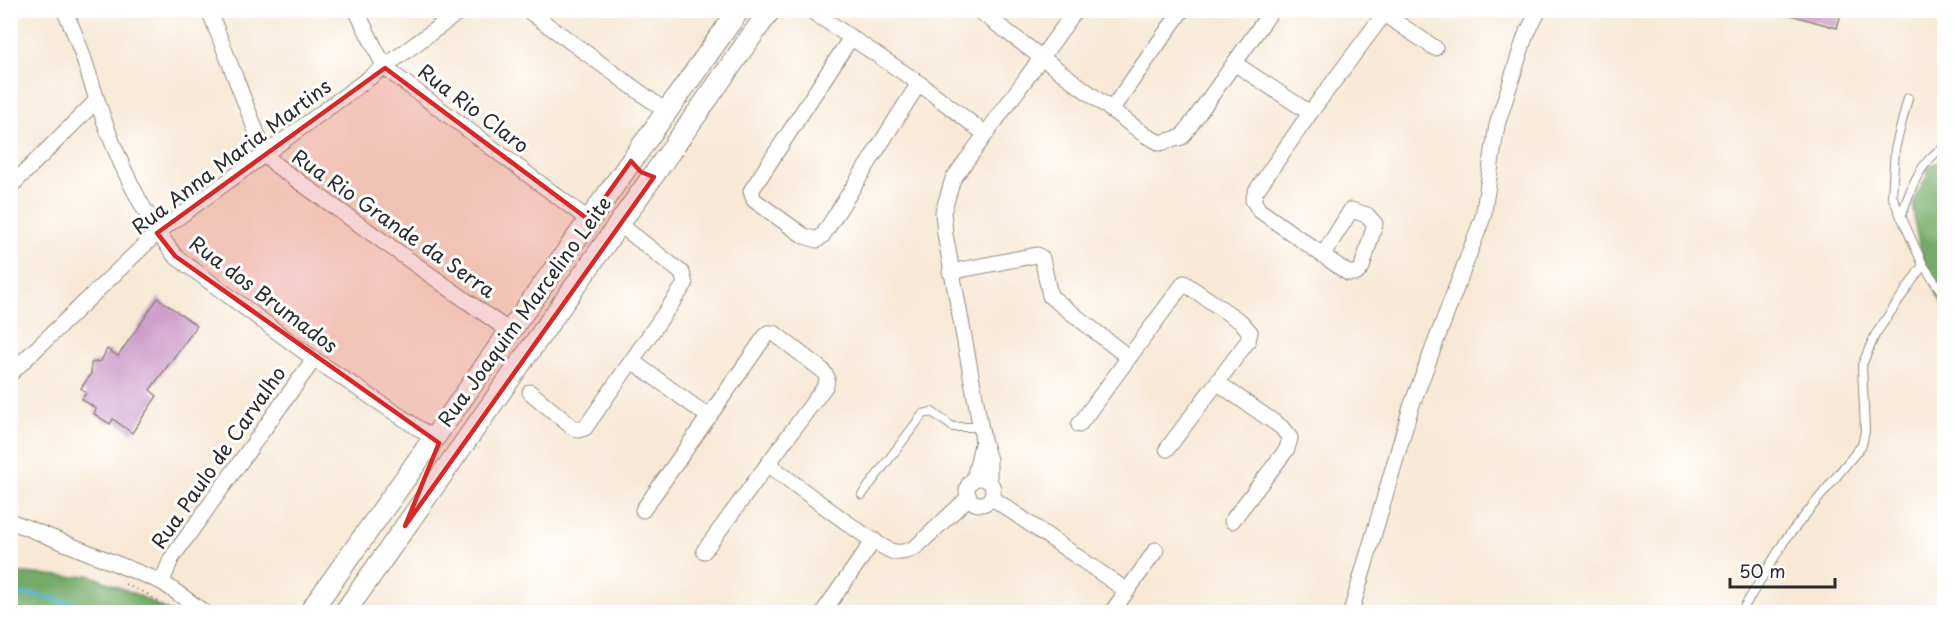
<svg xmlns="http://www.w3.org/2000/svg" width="1955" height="623" viewBox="0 0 1955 623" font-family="'Playpen Sans',sans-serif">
<rect width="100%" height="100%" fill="#fff"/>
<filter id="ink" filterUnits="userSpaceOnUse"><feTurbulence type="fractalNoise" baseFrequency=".0167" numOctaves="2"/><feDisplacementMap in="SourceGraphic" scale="12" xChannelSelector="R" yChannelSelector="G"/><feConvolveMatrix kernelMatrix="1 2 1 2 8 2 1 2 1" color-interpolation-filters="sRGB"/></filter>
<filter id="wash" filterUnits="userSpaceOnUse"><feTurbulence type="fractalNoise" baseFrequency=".008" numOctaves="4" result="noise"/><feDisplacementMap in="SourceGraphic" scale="24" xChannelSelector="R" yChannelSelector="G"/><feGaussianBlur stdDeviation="1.35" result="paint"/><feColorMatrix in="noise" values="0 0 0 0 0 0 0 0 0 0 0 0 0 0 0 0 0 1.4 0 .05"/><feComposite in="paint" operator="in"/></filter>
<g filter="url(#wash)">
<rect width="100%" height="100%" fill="#f7e9d6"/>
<g fill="#74aa67" stroke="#506a49" stroke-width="1.5">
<path d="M1944,160V306C1930,287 1907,219 1916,196C1919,189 1924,182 1928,176L1925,167Z"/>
<polygon points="10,572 75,577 90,575 142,597 170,612 11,612"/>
</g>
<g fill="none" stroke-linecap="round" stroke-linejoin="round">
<polyline stroke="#4db2cc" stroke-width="4.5" points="10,595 37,595 109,612"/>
</g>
<g id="blocks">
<g fill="#cc9ac9">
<polygon points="1788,10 1842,10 1837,28 1787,14"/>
<polygon points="158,298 197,326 150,390 157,396 132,433 113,419 110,424 94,414 96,409 82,399 86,393 81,388 91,374 91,363 101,361 107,349 118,356"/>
</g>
</g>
</g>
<g filter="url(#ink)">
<use href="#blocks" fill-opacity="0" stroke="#918a80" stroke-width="1.5"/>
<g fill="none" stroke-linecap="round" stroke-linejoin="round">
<defs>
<g id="lane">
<polyline points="1908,98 1895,149 1892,196 1923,265 1944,295"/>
<path d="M1901,217C1910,190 1919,162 1944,147"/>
<polyline points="862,495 923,414 932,412 953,427 981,427"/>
<polyline points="1741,612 1785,540 1862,445 1865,431 1862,365 1875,335 1923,265"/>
</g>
<g id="street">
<path d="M64,10C79,40 87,69 97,100C115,155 140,210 175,256L314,359L433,438"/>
<polyline points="209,10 265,154 277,166 509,331"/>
<polyline points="356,10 385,68 589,220"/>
<polyline points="527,10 667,112"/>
<polyline points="810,10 919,83 984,133"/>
<polyline points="978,10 1145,135 1160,143 1182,137 1272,10"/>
<polyline points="850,39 751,191 754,200 804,236 817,240 823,235 919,83"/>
<polyline points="1234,63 1310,113"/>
<polyline points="1111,110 1182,10"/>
<polyline points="10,187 97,100"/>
<polyline points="1323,255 1351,210 1367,215 1375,224 1362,267 1357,273 1348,273 1259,210 1253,200 1256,191 1310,113 1384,14 1435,48"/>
<polyline points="950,272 1037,255 1042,258 1050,296 1128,357"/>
<polyline points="632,361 709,417"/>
<polyline points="10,374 157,233 462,10"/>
<polyline points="1218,383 1281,427 1290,438 1287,449 1232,521"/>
<polyline points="530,392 572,427 579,430 585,428 685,284 682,273 619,224"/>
<polyline points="1079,425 1184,283 1241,322 1250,332 1248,341 1167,449"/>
<path d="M769,465C789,479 879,550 895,552C903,553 911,550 917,546L969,497"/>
<circle cx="980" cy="491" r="13"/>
<polyline points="974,479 983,440"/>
<polyline points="989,481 989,460 983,440 945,234 943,212 953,179 1076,10"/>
<polyline points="991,497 1127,591"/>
<polyline points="643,510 764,338 768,333 774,333 822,370 827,377 826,385 704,551"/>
<polyline points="10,521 162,582 204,612"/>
<polyline points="162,582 171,559 314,359"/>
<polyline points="823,612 874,540"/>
<polyline points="1112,612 1156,550"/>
<polyline points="1351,612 1411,407 1483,217 1497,125 1525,37 1539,10"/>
</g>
<g id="secondary">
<polyline points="310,612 739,10"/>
<polyline points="345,612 770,10"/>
</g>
</defs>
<use href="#lane" stroke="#918a80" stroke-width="10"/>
<use href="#street" stroke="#918a80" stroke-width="17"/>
<use href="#secondary" stroke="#918a80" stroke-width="23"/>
<polyline stroke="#918a80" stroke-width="2" stroke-dasharray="1.5 4.5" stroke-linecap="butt" points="125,584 147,594 174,612"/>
<use href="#lane" stroke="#fff" stroke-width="8"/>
<use href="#street" stroke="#fff" stroke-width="15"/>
<use href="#secondary" stroke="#fff" stroke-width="21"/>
</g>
</g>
<path fill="#d62828" fill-opacity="0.2" stroke="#d62828" stroke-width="4.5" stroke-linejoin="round" d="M385,68L589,220L631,161L641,172L654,177L405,526L439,443L175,256L157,233Z"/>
<g text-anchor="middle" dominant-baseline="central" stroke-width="6" stroke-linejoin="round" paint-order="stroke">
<g font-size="20" fill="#2b2b2b" stroke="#fff">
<text transform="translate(474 108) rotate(37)">Rua Rio Claro</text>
<text transform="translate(231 156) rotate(-37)">Rua Anna Maria Martins</text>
<text transform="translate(394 223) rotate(35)">Rua Rio Grande da Serra</text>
<text transform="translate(264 294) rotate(37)">Rua dos Brumados</text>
<text transform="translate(524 311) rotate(-54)">Rua Joaquim Marcelino Leite</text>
<text transform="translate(218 457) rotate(-55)">Rua Paulo de Carvalho</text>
</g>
</g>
<rect width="1955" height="623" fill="none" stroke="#fff" stroke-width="36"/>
<path d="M1730 578v9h105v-9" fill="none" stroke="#2b2b2b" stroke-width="3"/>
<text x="1739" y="578" font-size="18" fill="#2b2b2b" stroke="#ffffff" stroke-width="4.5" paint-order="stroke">50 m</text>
</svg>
